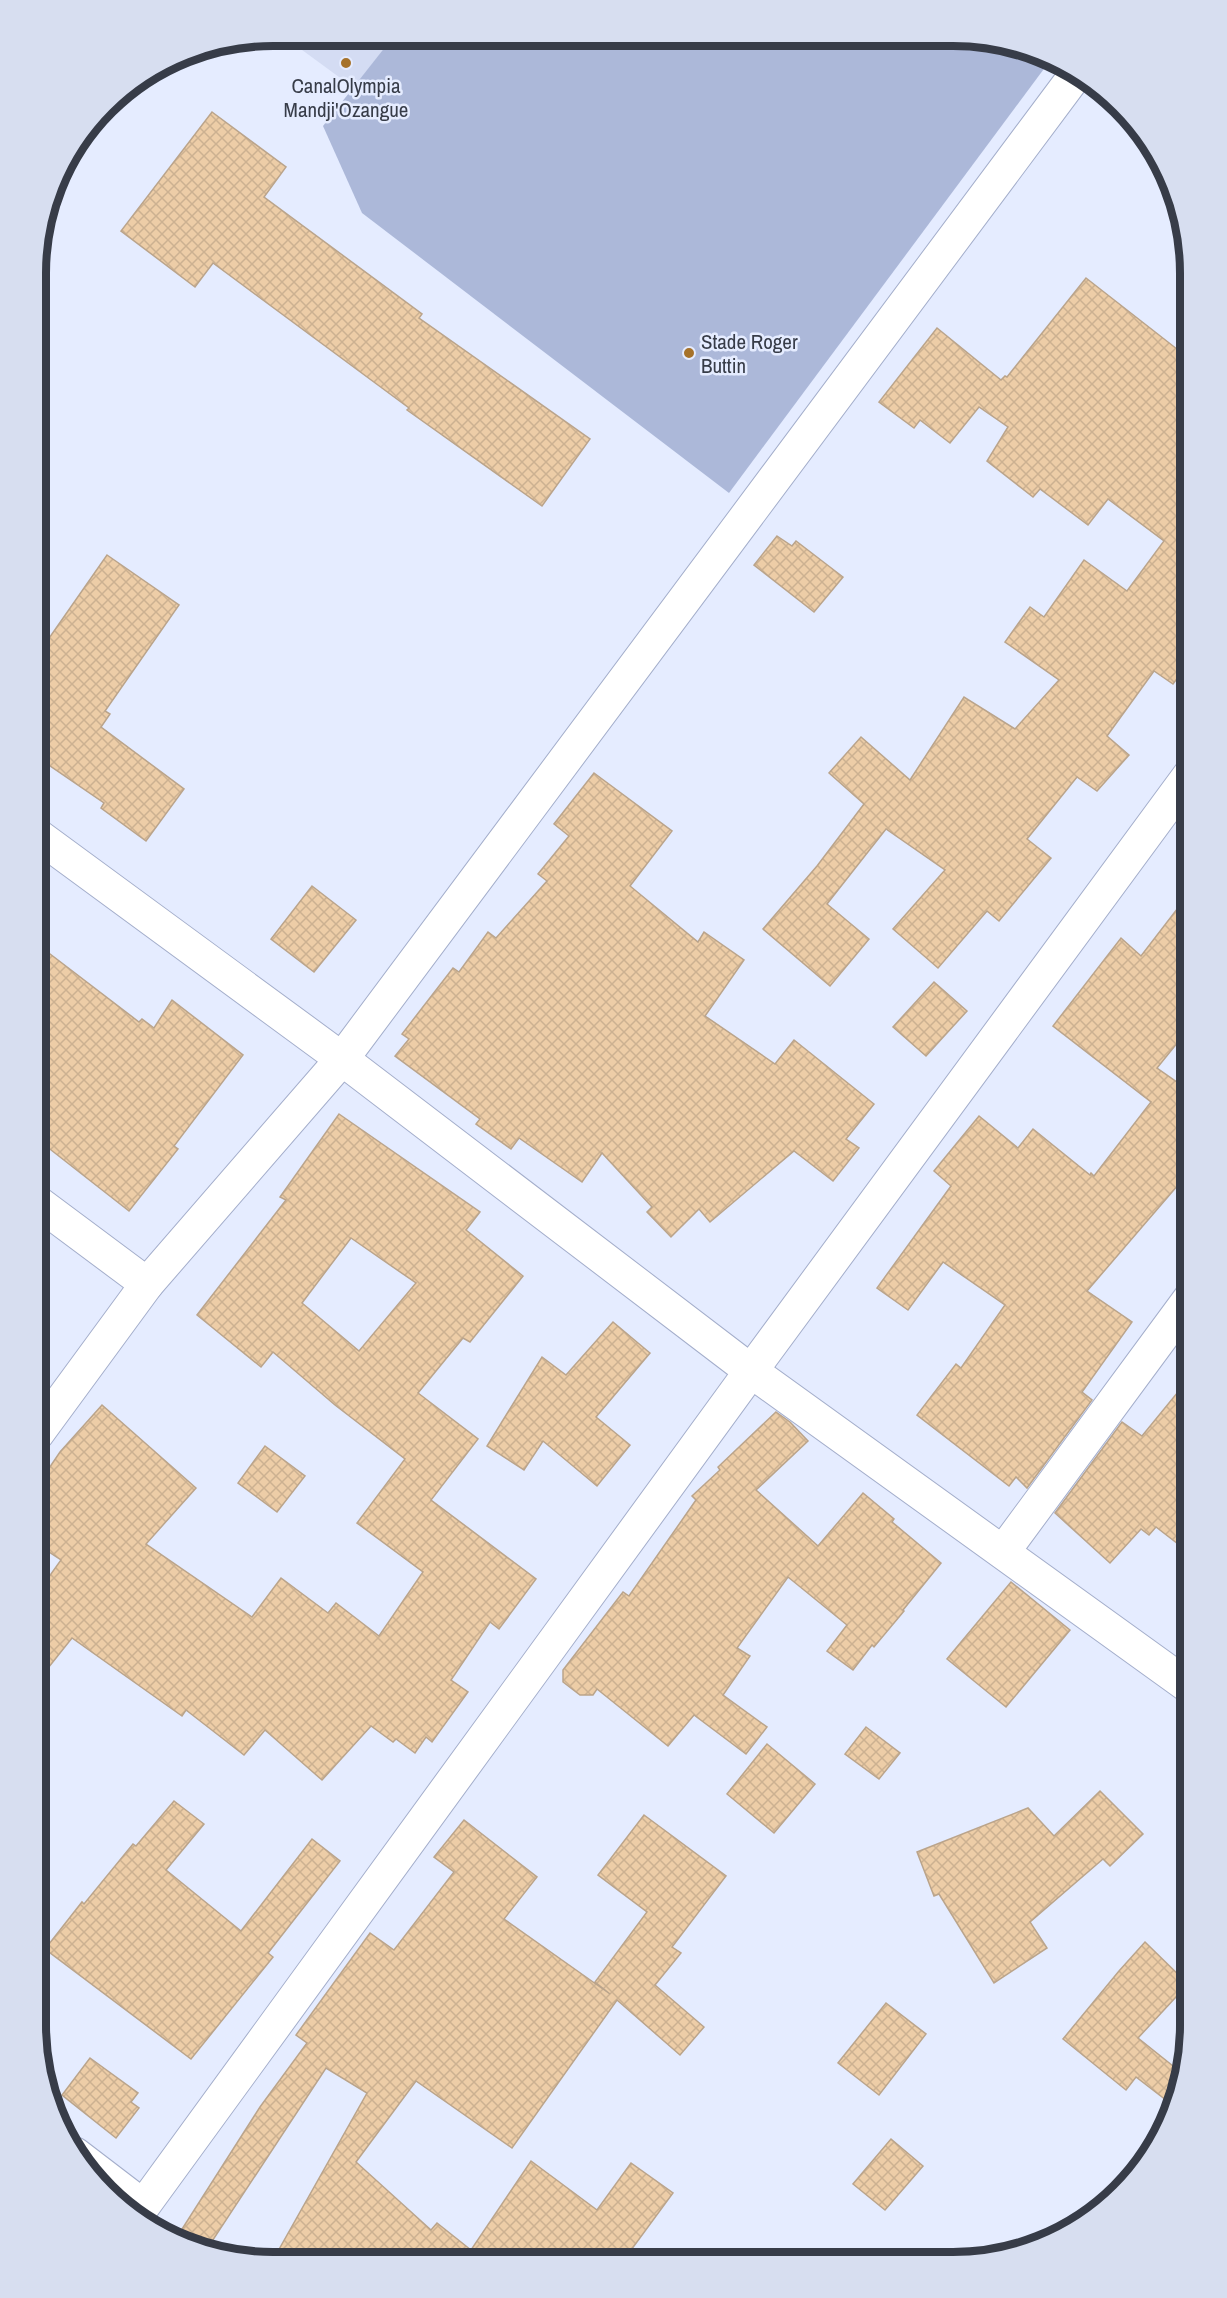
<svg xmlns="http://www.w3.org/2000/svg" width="1227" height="2298" viewBox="0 0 1227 2298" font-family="'Archivo Narrow',sans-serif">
<defs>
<pattern id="building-cross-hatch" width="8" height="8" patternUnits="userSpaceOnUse" patternTransform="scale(1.5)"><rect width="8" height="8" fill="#edcda7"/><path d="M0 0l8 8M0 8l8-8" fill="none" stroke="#ccb191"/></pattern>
</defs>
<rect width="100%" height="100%" fill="#e5ecff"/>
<polygon fill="#d4dcf3" points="283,36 393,37 354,88"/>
<polygon fill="#acb8d9" points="393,37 1000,40 1052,58 729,493 362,213 323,126"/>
<g fill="url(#building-cross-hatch)" stroke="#baa48b" stroke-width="1.5" fill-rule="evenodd">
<polygon points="212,112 286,167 264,197 422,314 419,318 590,439 542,506 407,410 409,408 213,263 195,287 121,231"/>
<polygon points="1086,278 1191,360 1191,660 1173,684 1154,671 1107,736 1129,755 1097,791 1077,777 1027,839 1051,858 999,921 987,911 938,968 893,929 945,870 886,829 827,904 869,939 830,986 763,929 817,866 864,804 829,773 861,737 910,780 964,697 1015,729 1059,680 1005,642 1030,607 1044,617 1084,560 1127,591 1164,541 1108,499 1088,525 1040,489 1033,497 987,461 1008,427 979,407 950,443 920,420 914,428 879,402 937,328 1001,380 1005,376 1007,377"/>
<polygon points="777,536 792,546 796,541 843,577 814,612 754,565"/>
<polygon points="107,555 179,605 105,711 110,714 101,727 184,789 146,841 101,808 104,803 37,757 38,654"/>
<polygon points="594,773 672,831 630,886 698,942 704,932 744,960 705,1016 775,1064 794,1040 874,1104 846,1139 859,1148 833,1181 794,1151 710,1222 699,1209 671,1237 647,1212 652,1207 602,1153 582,1182 519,1138 511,1149 476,1124 480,1119 395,1056 409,1039 402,1034 453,968 459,972 488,932 496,938 547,881 538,874 569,836 554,824"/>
<polygon points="312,886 356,920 314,972 271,939"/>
<polygon points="1191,891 1191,1026 1157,1068 1191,1092 1191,1170 1087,1291 1132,1322 1082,1392 1092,1400 1027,1488 1016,1477 1009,1486 917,1415 956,1364 961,1368 1005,1305 943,1262 908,1310 877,1288 951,1186 934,1171 979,1116 1018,1148 1033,1129 1090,1175 1091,1173 1094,1176 1151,1102 1053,1026 1121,938 1141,956"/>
<polygon points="37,944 139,1022 142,1019 154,1028 172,1000 243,1055 174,1146 178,1149 129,1211 37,1139"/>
<polygon points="934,982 967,1011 926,1056 893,1027"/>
<path d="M339,1114L480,1212L466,1230L523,1276L470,1342L463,1338L418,1393L478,1439L431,1500L536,1579L499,1629L490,1622L451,1680L468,1692L432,1742L426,1737L415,1753L396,1739L393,1742L371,1726L322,1780L265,1730L244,1755L186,1710L182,1716L72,1638L36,1683V1595L61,1560L37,1544V1486L60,1452L102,1405L196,1488L146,1544L252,1617L281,1578L328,1613L336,1603L379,1636L423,1572L357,1523L405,1459L335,1405L273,1352L261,1367L197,1315L286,1200L280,1197ZM351,1238L416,1283L359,1351L302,1303Z"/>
<polygon points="613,1322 650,1353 596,1417 630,1445 597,1486 543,1441 524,1470 487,1446 542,1357 566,1375"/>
<polygon points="1191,1376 1191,1554 1156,1527 1149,1535 1141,1529 1110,1563 1055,1513 1122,1422 1142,1436"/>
<polygon points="776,1412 790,1422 808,1441 756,1490 818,1546 863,1493 894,1519 892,1522 941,1563 903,1610 904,1611 874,1647 872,1645 853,1670 827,1651 847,1625 788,1577 737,1648 750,1656 723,1695 767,1727 746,1754 694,1715 668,1746 597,1689 593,1695 580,1695 563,1682 563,1670 623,1592 629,1596 696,1500 692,1496 720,1470 718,1467"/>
<polygon points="265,1446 305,1476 277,1512 238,1483"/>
<polygon points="1011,1582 1070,1630 1006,1707 947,1659"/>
<polygon points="866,1727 900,1753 879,1779 845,1754"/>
<polygon points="767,1744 815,1784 774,1833 727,1794"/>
<polygon points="1100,1791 1143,1834 1110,1866 1103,1859 1030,1922 1047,1948 994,1983 939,1894 934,1896 917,1852 1028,1808 1054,1836"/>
<polygon points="174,1801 204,1824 166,1870 241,1931 312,1839 340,1861 268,1953 273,1957 191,2059 45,1949 82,1902 84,1904 133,1844 136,1846"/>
<polygon points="644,1815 726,1876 672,1947 681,1953 655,1985 704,2027 680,2055 617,2000 512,2148 416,2081 356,2162 431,2230 437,2223 471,2250 531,2161 597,2210 631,2163 673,2193 623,2261 273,2260 367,2093 326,2068 207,2249 175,2240 260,2107 307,2043 296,2035 370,1933 394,1950 454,1872 434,1857 464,1820 537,1877 504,1919 610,1994 595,1982 647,1912 598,1875"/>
<polygon points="1145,1942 1188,1984 1138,2038 1183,2074 1175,2107 1136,2077 1126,2090 1063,2039 1119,1971"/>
<polygon points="886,2003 926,2034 879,2095 838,2063"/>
<polygon points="90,2058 138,2093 131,2102 139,2108 116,2138 62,2095"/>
<polygon points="891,2139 923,2166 885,2210 853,2184"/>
</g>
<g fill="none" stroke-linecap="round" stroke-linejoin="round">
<defs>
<g id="minor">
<polyline points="37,835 342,1059 751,1371 1191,1688"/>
<polyline points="37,1202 147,1284"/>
<polyline points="37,1434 147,1284 342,1059 1077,73"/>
<polyline points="1003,1552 1191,1297"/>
<polyline points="75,2154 143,2206"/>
<polyline points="136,2216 751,1371 1191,773"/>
</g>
</defs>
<use href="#minor" stroke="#a4aecb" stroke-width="35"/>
<use href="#minor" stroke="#fff" stroke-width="33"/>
</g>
<g fill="#a6722a" stroke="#e5ecff" stroke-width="2">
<circle cx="346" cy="63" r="6"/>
<circle cx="689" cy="353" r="6"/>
</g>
<g text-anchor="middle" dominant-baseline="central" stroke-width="5" stroke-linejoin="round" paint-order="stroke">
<g font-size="21" fill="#373c48" stroke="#e5ecff">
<text x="346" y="85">CanalOlympia<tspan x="346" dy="24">Mandji'Ozangue</tspan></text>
<text x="701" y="341" text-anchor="start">Stade Roger<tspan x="701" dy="24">Buttin</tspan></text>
</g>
</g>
<path d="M0 0H1227V2298H0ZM273 46H953A227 227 0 0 1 1180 273V2025A227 227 0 0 1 953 2252H273A227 227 0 0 1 46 2025V273A227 227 0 0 1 273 46Z" fill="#d7def0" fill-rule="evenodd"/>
<path fill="none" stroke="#373c48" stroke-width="8" d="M273 46H953A227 227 0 0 1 1180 273V2025A227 227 0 0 1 953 2252H273A227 227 0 0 1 46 2025V273A227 227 0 0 1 273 46Z"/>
</svg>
